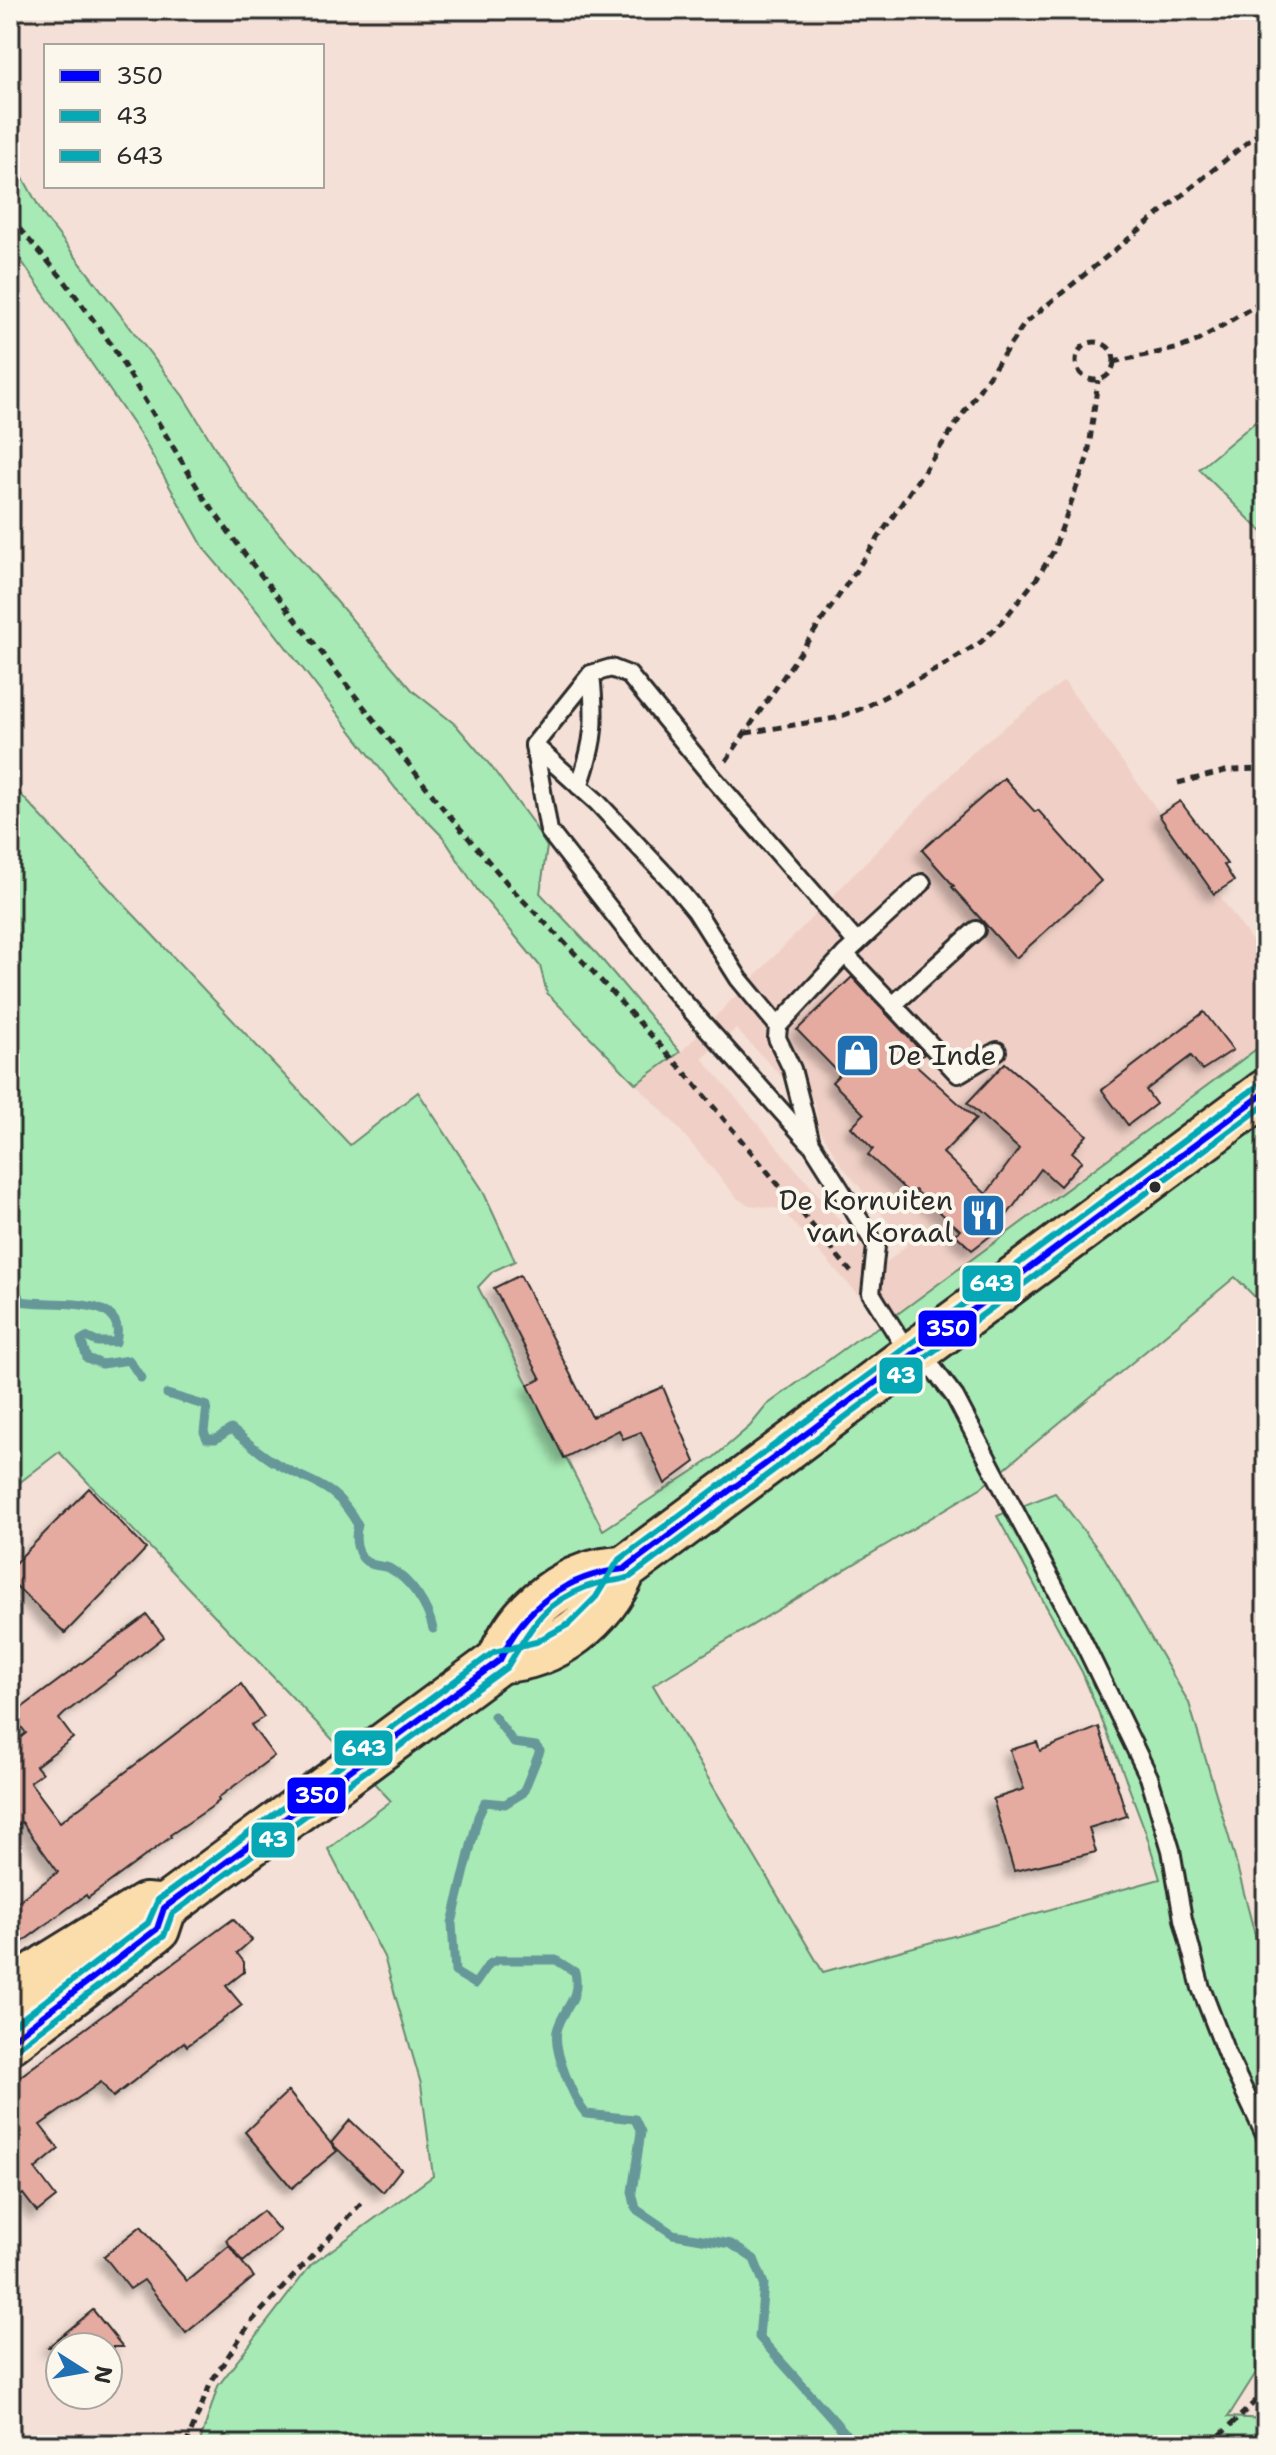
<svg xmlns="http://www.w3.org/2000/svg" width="1276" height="2455" viewBox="0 0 1276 2455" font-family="'Shantell Sans',sans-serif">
<defs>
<filter id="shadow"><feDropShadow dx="-7" dy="7" stdDeviation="4" flood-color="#0004"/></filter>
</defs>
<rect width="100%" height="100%" fill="#f4e0d6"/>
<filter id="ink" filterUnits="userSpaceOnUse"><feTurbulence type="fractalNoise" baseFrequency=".0125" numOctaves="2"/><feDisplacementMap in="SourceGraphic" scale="16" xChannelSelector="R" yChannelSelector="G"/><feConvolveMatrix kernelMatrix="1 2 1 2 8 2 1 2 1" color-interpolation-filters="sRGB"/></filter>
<g filter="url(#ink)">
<path fill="#f0d0c6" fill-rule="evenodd" d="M1064,681L1266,960V1042L884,1324L781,1209L749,1205L738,1199L673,1122L636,1084L681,1052L976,749ZM736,1029L787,1082L814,1101L819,1128L840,1163L907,1245L880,1268L702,1058Z"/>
<g fill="#a7eab5" stroke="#698a70" stroke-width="2">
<polygon points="10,154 44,216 183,396 240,488 413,691 456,725 490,765 532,822 547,847 540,893 598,955 680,1052 636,1084 547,993 540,966 478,891 443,837 396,789 268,624 205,550 143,439 10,244"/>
<polygon points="1266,413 1266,536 1199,469"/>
<polygon points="10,783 350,1145 418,1092 482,1189 515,1261 493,1271 478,1287 603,1530 713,1458 750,1426 767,1405 856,1340 884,1324 1266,1042 1266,1308 1235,1277 982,1487 653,1685 823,1972 1160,1879 1146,1833 1120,1764 1082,1672 997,1516 1055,1493 1104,1557 1189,1703 1233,1851 1266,1977 1266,2357 1228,2417 1266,2419 1266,2445 199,2445 218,2386 311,2265 433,2176 421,2084 384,1957 328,1849 391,1801 59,1452 10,1490"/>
</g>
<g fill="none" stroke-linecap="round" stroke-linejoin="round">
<g stroke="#669799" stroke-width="9">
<path d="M10,1283L22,1301C48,1307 129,1292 116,1342H97L86,1337L81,1340L87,1358L102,1364L129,1360L141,1378"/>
<path d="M167,1394L207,1406L204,1432L207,1439H216L231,1429C246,1440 260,1454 276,1463C314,1486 333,1481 358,1525C354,1538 356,1558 371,1564C376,1566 384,1566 389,1568C411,1580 428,1606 433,1629"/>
<path d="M494,1716L514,1743L536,1746L540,1751L523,1793L505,1804L485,1802L478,1817L452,1923L455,1972L475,1984L489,1964L498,1960H556L575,1972C581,2000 563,2007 557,2031C553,2051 573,2098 586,2114L635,2119L641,2132L632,2192L636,2209L673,2234L731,2244L754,2259L764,2284L759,2337L856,2445"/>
</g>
</g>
<g fill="#e5aba1" stroke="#2b2b2b" stroke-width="2" filter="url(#shadow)">
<polygon points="1004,778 1035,812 1038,810 1101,881 1016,958 952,887 954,886 922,850"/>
<polygon points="1180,801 1227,864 1224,865 1234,881 1214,894 1159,815"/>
<polygon points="852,977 924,1054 915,1064 976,1119 943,1153 986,1194 1019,1149 967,1103 1005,1063 1087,1135 1072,1152 1082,1161 1060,1186 1041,1169 994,1233 972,1250 955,1234 960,1230 915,1190 910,1194 868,1155 873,1149 851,1127 864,1114 832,1082 840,1074 797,1030"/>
<polygon points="1204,1012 1233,1050 1202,1070 1191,1056 1146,1090 1156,1104 1128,1125 1102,1090"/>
<polygon points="520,1275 592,1417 663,1387 695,1462 665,1484 641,1432 623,1439 619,1430 564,1458 528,1385 541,1379 494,1288"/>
<polygon points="89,1488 146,1549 65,1633 10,1580 10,1568"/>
<polygon points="147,1615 164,1637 64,1714 59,1719 73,1738 36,1766 42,1773 30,1782 60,1822 241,1684 264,1717 251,1725 274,1756 218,1798 219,1801 210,1808 170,1835 171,1837 88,1898 86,1895 10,1951 10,1907 58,1872 22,1822 10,1830 10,1734 16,1741 26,1733 12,1715"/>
<polygon points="1099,1727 1127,1816 1089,1828 1096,1852 1014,1871 993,1799 1024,1789 1010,1750 1037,1742 1040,1751"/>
<polygon points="233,1919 252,1940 237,1953 244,1962 244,1972 226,1986 242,2005 187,2046 184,2042 113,2097 101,2082 40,2125 59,2149 35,2169 56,2197 37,2212 23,2194 10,2204 10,2084"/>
<polygon points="288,2091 337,2151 292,2188 245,2132"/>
<polygon points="350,2120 401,2169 383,2192 331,2143"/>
<polygon points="263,2211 280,2231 243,2262 226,2240"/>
<polygon points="141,2226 187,2281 229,2246 254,2277 186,2333 144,2280 130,2289 104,2256"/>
<polygon points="93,2310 123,2347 48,2347"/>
</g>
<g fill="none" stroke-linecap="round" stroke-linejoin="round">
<defs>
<g id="service">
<polyline points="534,745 597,802 673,883 696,911 739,979 778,1026"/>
<path d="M579,786C595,742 596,720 591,674"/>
<polyline points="922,883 845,954 778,1026 777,1038 792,1069 811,1143 876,1246 871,1293 901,1341 929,1363 955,1397 1080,1635 1149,1777 1171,1850 1183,1919 1201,1988 1227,2055 1266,2137"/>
<polyline points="845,954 958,1074 997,1051"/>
<polyline points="893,1005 976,930"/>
<polyline points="809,1142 673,990 549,831 534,745 591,674 611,668 629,675 714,779 857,943"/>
</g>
<g id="primary">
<path d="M500,1660C555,1658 603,1618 624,1569L1266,1092"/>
<polyline points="10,1992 48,1966 145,1906 158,1907"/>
<path d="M10,2041L157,1929L164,1908L500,1660C519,1609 569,1570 624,1569"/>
</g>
</defs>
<use href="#service" stroke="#2b2b2b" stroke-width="22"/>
<use href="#primary" stroke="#2b2b2b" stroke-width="50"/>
<g stroke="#2b2b2b" stroke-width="5" stroke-dasharray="8 6" stroke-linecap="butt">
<polyline points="10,218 64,280 111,344 202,495 246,556 442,807 513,890 594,973 688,1076 851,1272"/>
<circle cx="1095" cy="361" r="19"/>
<polyline points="1113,362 1180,348 1197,341 1266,299"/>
<polyline points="746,733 836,718 863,708 941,667 981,642 1001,623 1037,578 1053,552 1088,456 1098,380"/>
<polyline points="726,761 1025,323 1266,127"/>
<polyline points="1178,783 1229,770 1266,769"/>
<polyline points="186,2445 211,2382 250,2323 364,2200"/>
<polyline points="1210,2445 1266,2391"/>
</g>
<use href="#service" stroke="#fbf7ec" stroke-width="16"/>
<use href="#primary" stroke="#fbddab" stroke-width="44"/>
<defs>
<path id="bus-1" d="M10,2041L157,1929L164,1908L500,1660C524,1607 566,1575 624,1569L1266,1092"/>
<path id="bus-2" d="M16,2049L164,1936L172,1914L507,1667C530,1630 541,1604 586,1587C600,1581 616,1582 630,1577L1266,1104"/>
<polyline id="bus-3" points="10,2028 148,1923 158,1900 494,1652 536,1642 569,1624 596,1597 618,1561 1260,1084"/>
</defs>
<use href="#bus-1" stroke="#fbf7ec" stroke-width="12"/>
<use href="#bus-2" stroke="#fbf7ec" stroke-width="12"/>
<use href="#bus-3" stroke="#fbf7ec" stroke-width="12"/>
<use href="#bus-1" stroke="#00f" stroke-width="6"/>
<use href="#bus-2" stroke="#06a8b5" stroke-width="6"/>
<use href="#bus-3" stroke="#06a8b5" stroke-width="6"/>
</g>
</g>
<defs>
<symbol id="shop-square" viewBox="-11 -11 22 22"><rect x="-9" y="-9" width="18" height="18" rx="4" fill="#1f6fb2" stroke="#fbf7ec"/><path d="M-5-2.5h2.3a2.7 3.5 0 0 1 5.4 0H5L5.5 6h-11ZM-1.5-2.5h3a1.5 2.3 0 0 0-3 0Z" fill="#fff"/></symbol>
<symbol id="restaurant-square" viewBox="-11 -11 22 22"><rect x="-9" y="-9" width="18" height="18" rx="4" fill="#1f6fb2" stroke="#fbf7ec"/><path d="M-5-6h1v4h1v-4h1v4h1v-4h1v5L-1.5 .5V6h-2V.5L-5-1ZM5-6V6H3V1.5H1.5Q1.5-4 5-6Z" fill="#fff"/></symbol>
</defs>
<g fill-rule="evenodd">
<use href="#shop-square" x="832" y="1030" width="51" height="51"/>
<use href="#restaurant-square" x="958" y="1190" width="51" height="51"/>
</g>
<circle fill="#2b2b2b" stroke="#fbf7ec" stroke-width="3" cx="1155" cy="1187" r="7"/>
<g text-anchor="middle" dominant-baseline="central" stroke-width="8" stroke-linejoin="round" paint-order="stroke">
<g font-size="28" fill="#2b2b2b" stroke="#fbf7ec" text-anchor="start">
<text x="888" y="1055">De Inde</text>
<text x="953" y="1200" text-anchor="end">De Kornuiten<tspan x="953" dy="32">van Koraal</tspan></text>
</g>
</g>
<g stroke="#fbf7ec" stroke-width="3">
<rect x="961" y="1264" width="61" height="39" rx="8" fill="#06a8b5"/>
<rect x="917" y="1309" width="61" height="39" rx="8" fill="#00f"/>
<rect x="878" y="1356" width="46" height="39" rx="8" fill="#06a8b5"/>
<rect x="333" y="1729" width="61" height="38" rx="8" fill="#06a8b5"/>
<rect x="286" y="1776" width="61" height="39" rx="8" fill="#00f"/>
<rect x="250" y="1821" width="46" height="38" rx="8" fill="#06a8b5"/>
</g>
<g font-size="22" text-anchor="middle" font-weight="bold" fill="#fff">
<text x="992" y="1291">643</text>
<text x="948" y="1336">350</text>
<text x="901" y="1383">43</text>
<text x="364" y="1756">643</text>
<text x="317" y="1803">350</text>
<text x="273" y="1847">43</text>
</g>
<rect width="1276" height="2455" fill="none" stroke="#fbf7ec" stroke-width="40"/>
<rect x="20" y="20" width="1236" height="2415" fill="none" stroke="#2b2b2b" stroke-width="3" filter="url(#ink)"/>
<rect x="44" y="44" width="280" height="144" fill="#fbf7ec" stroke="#a8a59f" stroke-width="2"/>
<rect x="60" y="70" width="40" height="12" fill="#0000ff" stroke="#a8a59f" stroke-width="2"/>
<text x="116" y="84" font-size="24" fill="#2b2b2b">350</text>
<rect x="60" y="110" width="40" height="12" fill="#06a8b5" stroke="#a8a59f" stroke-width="2"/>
<text x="116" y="124" font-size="24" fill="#2b2b2b">43</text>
<rect x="60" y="150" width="40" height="12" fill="#06a8b5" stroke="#a8a59f" stroke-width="2"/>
<text x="116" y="164" font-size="24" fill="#2b2b2b">643</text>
<g transform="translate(84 2371) rotate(101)"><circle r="38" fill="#fbf7ec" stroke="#a8a59f" stroke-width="2"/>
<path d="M0-6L14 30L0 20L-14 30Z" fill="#1f6fb2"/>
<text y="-12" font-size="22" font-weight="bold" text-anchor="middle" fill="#2b2b2b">N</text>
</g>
</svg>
